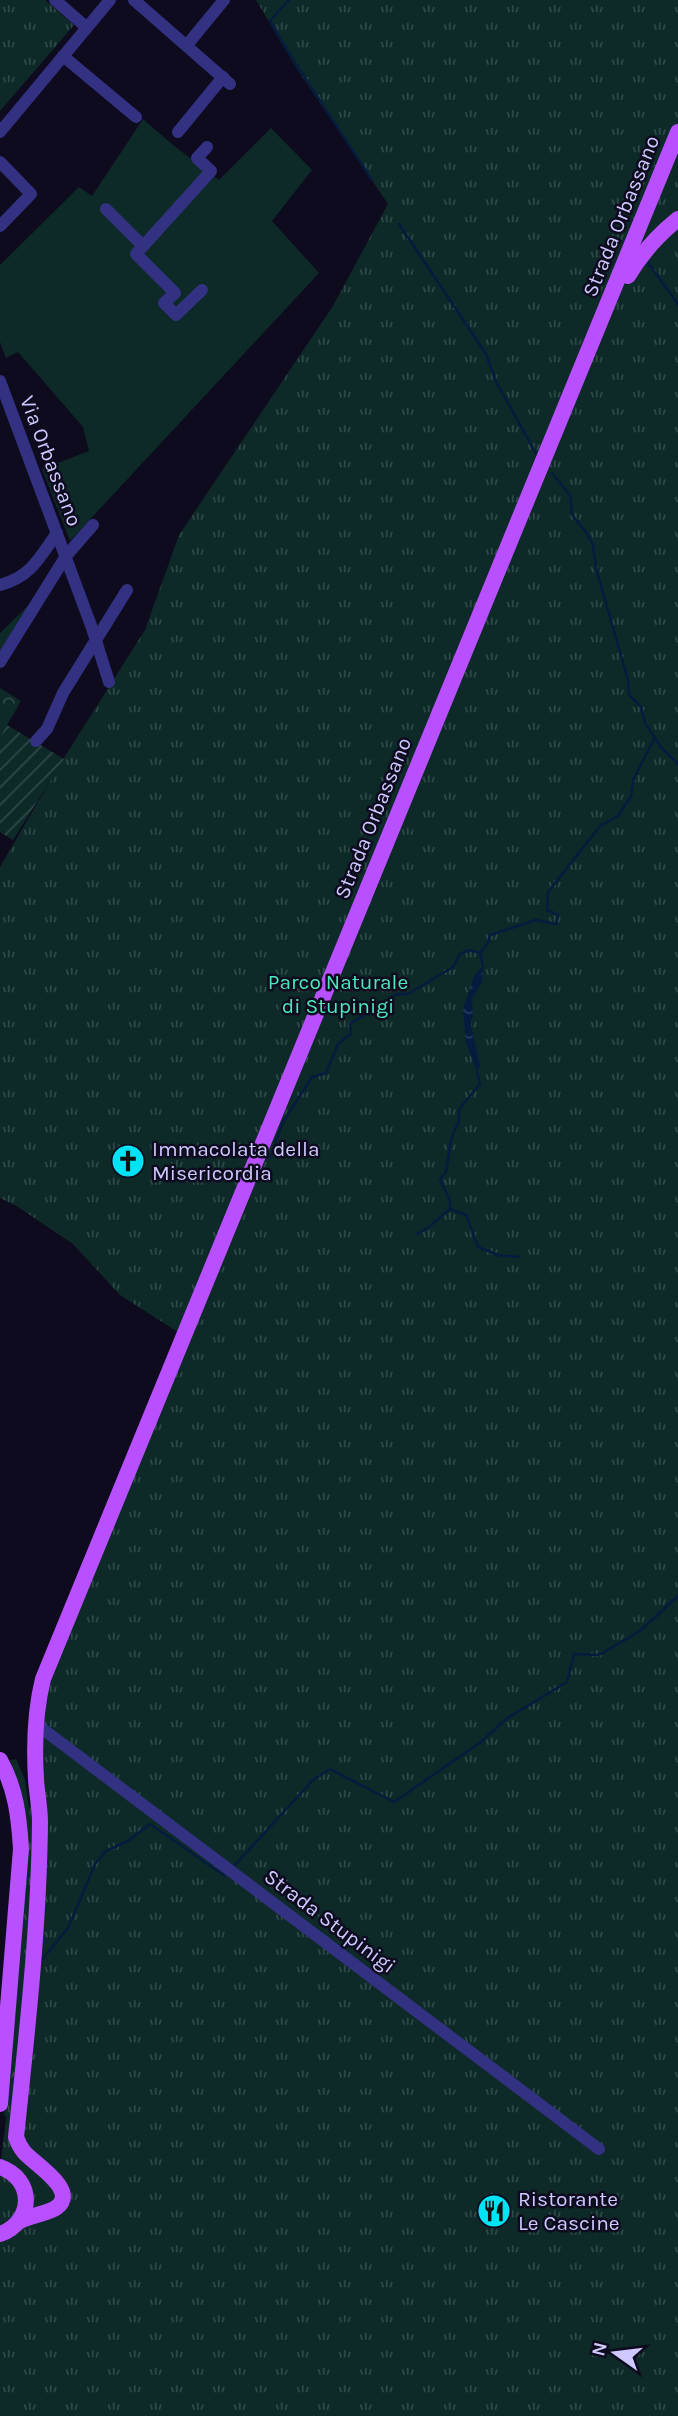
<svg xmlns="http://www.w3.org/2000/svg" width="678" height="2416" viewBox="0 0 678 2416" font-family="Karla,sans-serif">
<defs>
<pattern id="forest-crowns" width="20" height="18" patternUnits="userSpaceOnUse" patternTransform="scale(1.75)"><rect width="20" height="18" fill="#0d2a28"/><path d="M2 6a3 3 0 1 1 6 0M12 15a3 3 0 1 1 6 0" fill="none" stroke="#2f4848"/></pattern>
<pattern id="park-tufts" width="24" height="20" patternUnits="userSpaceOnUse" patternTransform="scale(1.75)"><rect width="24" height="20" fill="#0d2a28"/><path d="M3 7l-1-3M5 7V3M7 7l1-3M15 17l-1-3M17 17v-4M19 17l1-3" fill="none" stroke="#2f4848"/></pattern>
<pattern id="garden-furrows" width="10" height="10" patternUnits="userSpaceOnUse" patternTransform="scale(1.75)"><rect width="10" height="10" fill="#0d2a28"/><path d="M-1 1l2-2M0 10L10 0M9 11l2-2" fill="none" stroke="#2f4848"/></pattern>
<pattern id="water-ripples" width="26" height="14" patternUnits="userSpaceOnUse" patternTransform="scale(1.75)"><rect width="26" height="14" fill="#051c3e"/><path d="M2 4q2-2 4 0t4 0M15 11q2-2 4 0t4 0" fill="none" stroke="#283c5b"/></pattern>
</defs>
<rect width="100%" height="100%" fill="#0e0b1f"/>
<g fill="#0d2a28">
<polygon points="143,119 173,145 219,180 271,128 312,170 272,221 319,273 70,541 42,469 89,451 83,427 18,352 6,358 0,342 0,265 79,187 92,196"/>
<polygon points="39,595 0,660 0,633"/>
<polygon points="16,1759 25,1780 33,1837 11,2122 4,2115 18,1975 22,1796 10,1760"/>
</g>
<polygon fill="url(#forest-crowns)" points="0,688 21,701 0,737"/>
<g fill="url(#park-tufts)">
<polygon points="0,0 45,0 74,25 0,111"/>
<polygon points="256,0 678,0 678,2416 0,2416 0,2168 13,2063 34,1743 39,1698 184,1336 120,1295 73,1244 15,1205 0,1198 0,867 62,761 145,630 179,535 333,306 388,204 297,69"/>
</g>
<polygon fill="url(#garden-furrows)" points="7,725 64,759 13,840 0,832 0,737"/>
<polygon fill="url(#water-ripples)" points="483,966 482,982 472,999 473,1014 471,1025 480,1066 477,1072 466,1043 463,1008 475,974"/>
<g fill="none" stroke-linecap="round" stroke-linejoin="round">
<g stroke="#051c3e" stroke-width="2.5">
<polyline points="289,0 270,21 294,61 372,180"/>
<polyline points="399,224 486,354 496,382 537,455"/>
<polyline points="648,258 648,263 678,304"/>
<polyline points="552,473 570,495 572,515 586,532 593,545 596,568 628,680 629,695 641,707 645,723 661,747 678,764"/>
<polyline points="480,953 483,966"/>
<polyline points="270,1158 283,1122 312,1077 326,1073 338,1044 351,1034 350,1024 397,994 408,994 453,967 460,954 469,950 480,953 488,943 490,935 536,920 556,924 558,915 547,910 548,892 600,826 618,816 631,796 634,778 655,737"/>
<polyline points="450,1209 466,1215 478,1247 498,1255 519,1257"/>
<polyline points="417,1234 430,1226 450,1209 450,1201 440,1179 446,1172 451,1139 459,1121 459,1109 480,1084 477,1072"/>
<polyline points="234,1866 313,1780 330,1769 394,1802 481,1742 506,1719 567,1682 574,1654 599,1655 640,1631 678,1596"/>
<polyline points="40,1962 68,1928 95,1864 106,1851 128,1841 150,1824 225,1876"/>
</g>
<g stroke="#333282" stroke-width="12">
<polyline points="55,0 86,27"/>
<polyline points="134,0 230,84"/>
<polyline points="187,45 224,0"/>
<polyline points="63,56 136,117"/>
<polyline points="0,132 110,0"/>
<polyline points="178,132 223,77"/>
<polyline points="0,162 31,194 0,226"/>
<polyline points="106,209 143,246"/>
<polyline points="202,290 176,315 164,303 175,293 136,254 211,171 197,158 207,147"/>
<polyline points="0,381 92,628 109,682"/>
<path d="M0,585C31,577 40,557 57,533"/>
<polyline points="0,662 66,556 93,525"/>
<polyline points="36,741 47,729 63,693 127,590"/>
<polyline points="36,1724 599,2149"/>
</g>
<g stroke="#b850ff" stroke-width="16">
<path d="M628,276C641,254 658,235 678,219"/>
<path d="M0,1760C16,1789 19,1817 21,1849L0,2104"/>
<path d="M0,2167C35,2179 34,2222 0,2234"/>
<path d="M20,2221C30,2216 52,2212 57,2207C79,2190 33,2163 24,2152C20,2147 18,2143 16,2137C27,2033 39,1927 40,1822C40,1808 37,1794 36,1779C34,1746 35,1711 43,1679L678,132"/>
</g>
</g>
<defs>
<symbol id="church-disc" viewBox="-11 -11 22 22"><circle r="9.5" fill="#00e3f4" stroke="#0e0b1f"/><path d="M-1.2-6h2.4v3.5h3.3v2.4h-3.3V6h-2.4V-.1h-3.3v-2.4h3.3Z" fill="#111"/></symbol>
<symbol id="restaurant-disc" viewBox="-11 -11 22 22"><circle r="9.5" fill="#00e3f4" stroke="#0e0b1f"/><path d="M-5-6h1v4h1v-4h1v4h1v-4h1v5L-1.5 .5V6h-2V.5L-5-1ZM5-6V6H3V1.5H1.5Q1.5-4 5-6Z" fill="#111"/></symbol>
</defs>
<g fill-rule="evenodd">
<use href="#church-disc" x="109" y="1142" width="38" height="38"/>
<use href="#restaurant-disc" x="475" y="2192" width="38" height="38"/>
</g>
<g text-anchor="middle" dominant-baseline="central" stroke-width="5" stroke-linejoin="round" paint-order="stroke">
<g font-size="21" fill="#cec9ff" stroke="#0e0b1f">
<text transform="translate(621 216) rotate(-68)">Strada Orbassano</text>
<text transform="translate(51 461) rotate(69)">Via Orbassano</text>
<text transform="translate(373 818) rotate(-68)">Strada Orbassano</text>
<text transform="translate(330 1921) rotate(37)">Strada Stupinigi</text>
</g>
<g font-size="21" fill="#4de7bc" stroke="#0e0b1f">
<text x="338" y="982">Parco Naturale<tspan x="338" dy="24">di Stupinigi</tspan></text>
</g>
<g font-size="21" fill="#cec9ff" stroke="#0e0b1f" text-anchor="start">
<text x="152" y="1149">Immacolata della<tspan x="152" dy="24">Misericordia</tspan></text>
<text x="518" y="2199">Ristorante<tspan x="518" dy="24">Le Cascine</tspan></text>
</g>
</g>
<g transform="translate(615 2353) rotate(284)" stroke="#0e0b1f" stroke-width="5" paint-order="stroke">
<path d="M0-5L12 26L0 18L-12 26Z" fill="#cec9ff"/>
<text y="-10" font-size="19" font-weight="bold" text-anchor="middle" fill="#cec9ff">N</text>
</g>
</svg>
